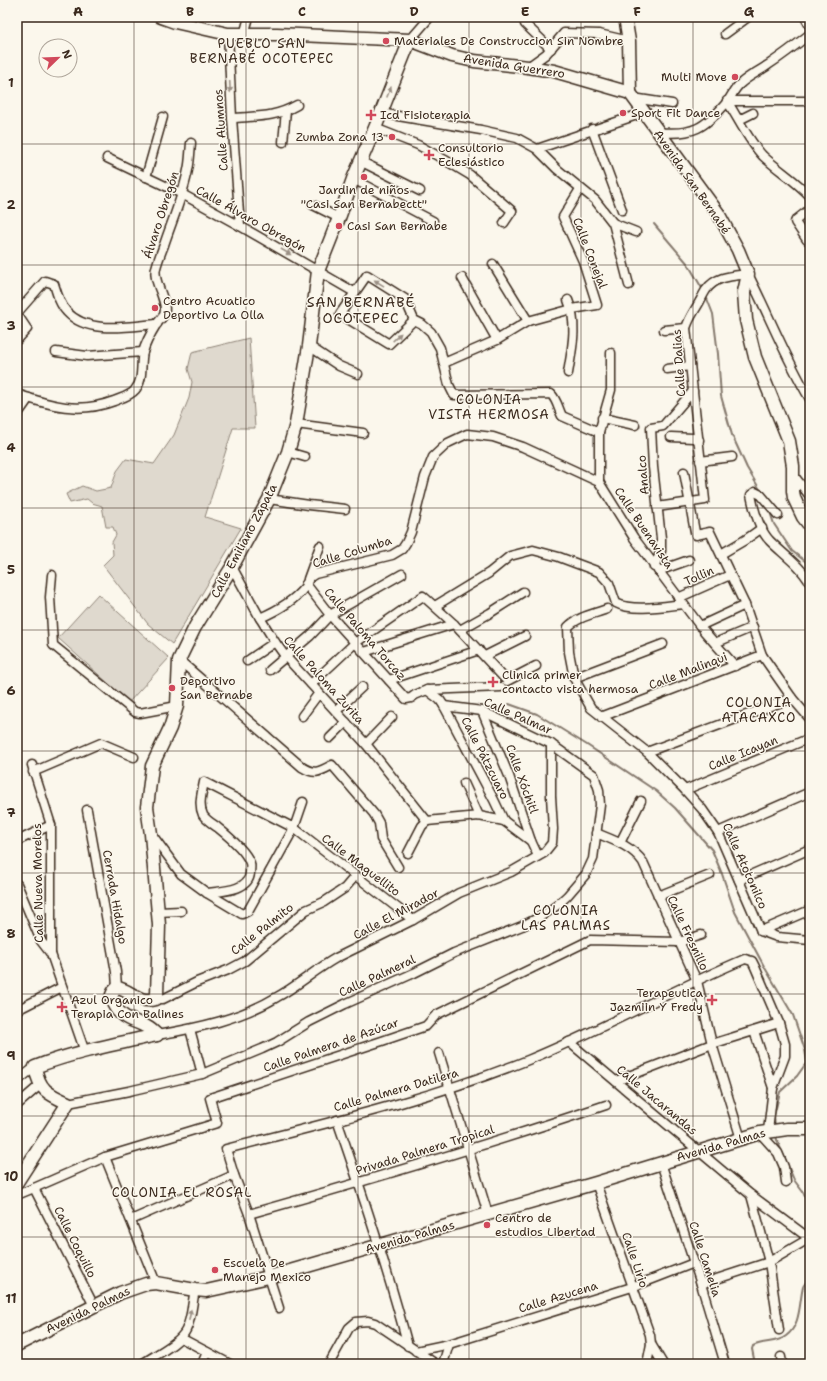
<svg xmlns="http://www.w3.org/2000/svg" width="827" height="1381" viewBox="0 0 827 1381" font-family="'Shantell Sans',sans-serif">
<rect width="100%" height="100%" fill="#fbf7ec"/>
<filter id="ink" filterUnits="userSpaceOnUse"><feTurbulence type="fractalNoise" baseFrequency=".025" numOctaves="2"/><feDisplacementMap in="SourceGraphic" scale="8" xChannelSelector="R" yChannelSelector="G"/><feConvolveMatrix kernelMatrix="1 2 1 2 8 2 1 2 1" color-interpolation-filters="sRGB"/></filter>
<g filter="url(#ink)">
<g fill="#dfd9ce" stroke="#8d8276">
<polygon points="249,338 255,428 233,428 205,517 241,528 172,644 148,624 103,565 113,555 112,542 116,535 113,527 106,527 102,506 92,503 87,499 70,503 66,494 82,486 96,491 111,488 117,471 126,459 154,464 174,435 189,398 192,382 188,369 192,352"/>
<polygon points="98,594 169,658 129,702 58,638"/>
</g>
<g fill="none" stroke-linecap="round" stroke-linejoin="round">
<g stroke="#85796d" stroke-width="2">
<polyline points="654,224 688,264 703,290"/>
<polyline points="706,296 713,314 718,354 721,396 732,435 747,468 762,493"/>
<polyline points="769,509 774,524 792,551 810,565"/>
<polyline points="509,704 537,714 587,745 656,791 675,808 712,850 722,874 735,912 765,968 793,1015 805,1050 807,1062 797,1076 780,1092 774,1116 775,1126"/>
<polyline points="776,1134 777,1140 794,1180 803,1192 806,1199 808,1206 808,1229"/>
<path d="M755,1364L752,1349L753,1346C764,1340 776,1344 786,1336C801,1325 799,1304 803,1287C804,1284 807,1282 808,1279C810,1271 808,1262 809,1254"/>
</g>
<defs>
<g id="street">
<polyline points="524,17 525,24 551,49"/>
<polyline points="805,17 810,26"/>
<polyline points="228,34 232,118 240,226"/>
<polyline points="725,34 748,17"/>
<polyline points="244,35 249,17"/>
<polyline points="410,40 430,17"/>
<polyline points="528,67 546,54 564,33 599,34 629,41"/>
<polyline points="633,98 672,104"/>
<path d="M727,101C738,118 749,142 763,156C778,170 796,181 810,196"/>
<polyline points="727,101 810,101"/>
<polyline points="380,113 481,130 517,138 537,149 557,169 595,200 613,223 629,285"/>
<path d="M232,118C257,116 274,118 297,105"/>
<polyline points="739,120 753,113"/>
<polyline points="375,128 418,145 445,160 470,175 512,211 504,223"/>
<polyline points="592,129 622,210"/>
<path d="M657,132C693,136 705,128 728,101C732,95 735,88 740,84C748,76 760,71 768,65C783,55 796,45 810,34"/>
<polyline points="283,142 286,111"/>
<polyline points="537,149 643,113"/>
<polyline points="107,158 182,194 240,226 354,292"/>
<polyline points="360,161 420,191"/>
<polyline points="146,177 163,117"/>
<polyline points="353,179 433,221"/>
<polyline points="313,205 339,218"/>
<polyline points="810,209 796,220 795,222 807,240 810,240"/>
<polyline points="613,223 636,232"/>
<polyline points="493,264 528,321"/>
<polyline points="462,278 497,340"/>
<path d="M17,313L45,281L54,284C57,294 60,305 67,312C88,335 130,326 157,324"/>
<polyline points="17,314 27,329 17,340"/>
<path d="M414,320L389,344L340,314L367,275L405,299L414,320L422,324L431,332L440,348L449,385L454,395L551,394C557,400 558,408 562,416L599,432"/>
<polyline points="664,330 686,328"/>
<polyline points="309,346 339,366 358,374"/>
<polyline points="56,352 87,356 143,352"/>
<polyline points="611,353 611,390 599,432 599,482 634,538 700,626 745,605"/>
<polyline points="444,363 497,340 528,321 572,309 597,305 583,261 563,217 580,189"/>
<polyline points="667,369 690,366"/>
<path d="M568,373C572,349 578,323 568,300"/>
<path d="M17,394C50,406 80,414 114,401C121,398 130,396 135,390C144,380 140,364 143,352C146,342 151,333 156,325C158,322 162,318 164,315C169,301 152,282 156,268C158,260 161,253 164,245C172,221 183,196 188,170C190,162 190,152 191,143"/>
<polyline points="17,415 29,398"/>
<polyline points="602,418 635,425"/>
<polyline points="296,424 363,433"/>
<polyline points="671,437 693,438 699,440"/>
<polyline points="288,452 305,457"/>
<polyline points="700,461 732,457"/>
<polyline points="684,472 695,532 696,535 710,532 745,605 762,655 792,698 810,719"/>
<polyline points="794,476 810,496"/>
<polyline points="269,499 309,505 345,509"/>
<path d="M657,507L705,500L686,328C690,316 694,312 700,301C702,297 704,293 706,290C716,276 732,276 748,274C769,315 786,359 810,399"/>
<path d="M778,515L761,495L755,492L751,495C754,510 759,530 770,541C783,554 801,566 810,583"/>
<polyline points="721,554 745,540 762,528"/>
<polyline points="232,567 260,618 275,642 285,656 366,744 427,821"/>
<polyline points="654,567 661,551 661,538 653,467 651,428 663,426 693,391"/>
<polyline points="658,571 689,560"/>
<polyline points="52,575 50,597 53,645 135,712 140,713 177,706"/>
<polyline points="308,579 320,546"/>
<polyline points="306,584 330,615 406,699 411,698 415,695 427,690 501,687"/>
<polyline points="678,598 730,575"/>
<path d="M435,606L489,573L510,556L533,550L559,557L599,572L609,583L616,603C632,612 665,606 683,604"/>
<path d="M607,609C594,614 577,617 568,627L569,652L574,678L591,708L647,752L685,790L702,809L718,832L761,931"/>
<path d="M260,618C276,611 293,602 304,588C309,582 305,580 315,574L392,555L402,549L406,543L411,532L425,477L433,457L448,443L467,434L493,437L523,447L599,482"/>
<polyline points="460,630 490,613 523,592"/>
<polyline points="704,631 735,666"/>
<polyline points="715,643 753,627"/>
<polyline points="364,652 454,624"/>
<polyline points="485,656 525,636"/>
<path d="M179,660L302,767C315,775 319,772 332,765L374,814L379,823L381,839L398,867"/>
<polyline points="247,661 275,642"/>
<polyline points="270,670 310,636 330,615 402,574"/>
<polyline points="574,678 663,644"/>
<polyline points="389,680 479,650"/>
<polyline points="311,684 355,643 423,596 454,624 507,681 536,666"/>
<polyline points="427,690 440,700 444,706 494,800 504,821"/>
<polyline points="336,711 362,687"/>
<polyline points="482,711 509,776 531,841 538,856"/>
<polyline points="302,716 319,693"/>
<polyline points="601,717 762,655"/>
<polyline points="330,738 346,722"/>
<polyline points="366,744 392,717"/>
<polyline points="647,752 792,698"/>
<polyline points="32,765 51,825 51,954"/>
<polyline points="33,772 101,743 134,757"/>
<polyline points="464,783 479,816"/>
<polyline points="685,790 810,738"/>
<polyline points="87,810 116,972 117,988"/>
<polyline points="427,821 479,816 504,821 531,841"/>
<polyline points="718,832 810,792"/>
<path d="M596,833C613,840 632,846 643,862L697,981L712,1044L741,1139"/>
<polyline points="153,836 181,874 207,893 242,914 248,911 294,828 303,802"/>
<polyline points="17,841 51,825"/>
<polyline points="620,843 641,801"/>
<polyline points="408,853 422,826 427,821"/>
<polyline points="739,880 810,849"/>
<polyline points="17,884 41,941 51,954 85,1052"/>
<path d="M207,893C221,891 249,891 250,873C250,870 251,866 250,863C246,851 227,835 217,827C213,824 206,820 203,815C198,804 202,793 204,782L294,828L413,920"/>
<polyline points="658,896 710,875"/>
<polyline points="158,912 181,911"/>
<polyline points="761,931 810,910"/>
<polyline points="761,931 777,937 810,940"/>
<polyline points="155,999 163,999 197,982 228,970 245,961 306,910 324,902 345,888 356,875"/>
<polyline points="17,1010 62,987"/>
<polyline points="190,1029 202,1074"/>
<polyline points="754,1031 773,1088"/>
<path d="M157,1035C198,1028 241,1019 277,997C297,986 315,970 336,958L413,920L459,893L511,872L544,853L552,843L553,829L551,796V744"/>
<polyline points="569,1042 751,1195 810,1239"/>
<polyline points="439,1053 488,1214"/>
<polyline points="17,1081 35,1067"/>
<polyline points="616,1081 712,1044 779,1023"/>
<polyline points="68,1103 129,1091 202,1074 262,1049 277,1042 309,1022 345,1004 414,973 454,953 522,926 540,917 556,906 567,896 586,874 593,859 600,805 599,790 594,775 551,744 482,711 444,706"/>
<polyline points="17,1105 40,1085"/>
<path d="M337,1120C363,1195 388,1270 408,1346"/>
<polyline points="760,1133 778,1153 784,1167 786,1182"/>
<polyline points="105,1157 156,1283"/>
<polyline points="661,1163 701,1284 725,1364"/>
<polyline points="596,1183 650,1335 651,1344 647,1364"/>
<polyline points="34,1188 94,1306"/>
<polyline points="17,1195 34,1188 105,1157 217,1123 210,1098 382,1041 426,1026 436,1015 590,940 679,942 701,935"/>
<polyline points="751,1195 769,1262 779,1330"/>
<path d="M249,1214C369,1180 488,1145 606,1105"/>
<polyline points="131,1220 234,1175"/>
<polyline points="701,1284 769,1262 810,1238"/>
<path d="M279,1308L249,1214L234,1175L226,1149C327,1123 430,1099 528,1060C602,1030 671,990 745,959L752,961L755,967L779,1023L785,1044V1056L773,1088L768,1131"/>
<polyline points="181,1338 230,1364"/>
<polyline points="651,1344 663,1364"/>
<polyline points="416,1351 449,1344 632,1287 694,1263"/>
<polyline points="781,1357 782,1364"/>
<path d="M142,1364C155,1355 180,1343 186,1330C192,1318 192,1303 195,1290"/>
<polyline points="202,1364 207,1352"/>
<polyline points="329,1364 349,1328 356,1322 368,1321 375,1323 384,1329 436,1364"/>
<polyline points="443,1364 449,1344"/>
</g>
<g id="secondary">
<polyline points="161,17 175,22 228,34 277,34 410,40 452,56 474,61 528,67 554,71 630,93"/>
<polyline points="625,17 629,41 630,93"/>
<polyline points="630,93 718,213 738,250 748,274 744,292 746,320 755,357 789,441 793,466 793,491 794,498 803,517 810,526"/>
<path d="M157,1035C154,1032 151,1029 147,1027C134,1020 121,1019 114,1005C110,998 111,993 117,988C131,990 138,1004 155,999L157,995L159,925L151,834L147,807L152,766L170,728L177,706L179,660L195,627L232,567L269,499L288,452L296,424L309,346L318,271L339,218L353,179L375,128L410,40"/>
<path d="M17,1182L68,1103C48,1094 39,1090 35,1067C74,1052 116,1044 157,1035"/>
<polyline points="17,1345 94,1306 120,1293 146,1284 156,1283 195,1290 206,1291 269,1277 596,1183 760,1133 787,1129 810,1129"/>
</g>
</defs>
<use href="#street" stroke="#3b2a1e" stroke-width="11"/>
<use href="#secondary" stroke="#3b2a1e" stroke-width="15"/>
<use href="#street" stroke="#fbf7ec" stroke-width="8"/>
<use href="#secondary" stroke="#fbf7ec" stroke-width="12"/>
</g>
<defs><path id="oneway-solid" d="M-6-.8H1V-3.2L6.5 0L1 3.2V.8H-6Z"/></defs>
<g fill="#9b9085">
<use href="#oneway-solid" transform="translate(230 87) rotate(87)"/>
<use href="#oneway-solid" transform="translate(389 92) rotate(-68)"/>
<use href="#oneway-solid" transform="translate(286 252) rotate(30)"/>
<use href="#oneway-solid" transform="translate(379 283) rotate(-148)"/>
<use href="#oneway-solid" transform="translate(397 337) rotate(-44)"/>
<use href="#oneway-solid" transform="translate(190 1315) rotate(-79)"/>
</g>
</g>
<path fill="none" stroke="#3b2a1e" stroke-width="1" stroke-opacity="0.55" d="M134,17V1364M246,17V1364M358,17V1364M469,17V1364M581,17V1364M693,17V1364M17,144H810M17,265H810M17,387H810M17,508H810M17,630H810M17,751H810M17,873H810M17,994H810M17,1116H810M17,1237H810"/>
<g fill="#d1495b" stroke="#fbf7ec" stroke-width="1.5">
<circle cx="386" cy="41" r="4"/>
<circle cx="735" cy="77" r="4"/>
<circle cx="623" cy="113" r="4"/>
<path d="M369 109h4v4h4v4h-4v4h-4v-4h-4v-4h4z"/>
<circle cx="392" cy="137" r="4"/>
<path d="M427 149h4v4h4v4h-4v4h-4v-4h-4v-4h4z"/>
<circle cx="364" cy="177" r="4"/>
<circle cx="339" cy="226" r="4"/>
<circle cx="155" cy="308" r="4"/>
<path d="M491 676h4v4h4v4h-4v4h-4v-4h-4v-4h4z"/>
<circle cx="172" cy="688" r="4"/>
<path d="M710 994h4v4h4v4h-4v4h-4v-4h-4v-4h4z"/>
<path d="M60 1001h4v4h4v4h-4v4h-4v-4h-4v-4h4z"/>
<circle cx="487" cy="1225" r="4"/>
<circle cx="215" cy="1270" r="4"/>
</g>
<g text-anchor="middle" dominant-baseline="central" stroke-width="3" stroke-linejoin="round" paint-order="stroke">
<g font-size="12" fill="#3b2a1e" stroke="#fbf7ec" text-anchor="start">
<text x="394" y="41">Materiales De Construccion Sin Nombre</text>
<text x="727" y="77" text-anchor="end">Multi Move</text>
<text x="631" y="113">Sport Fit Dance</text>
<text x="380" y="115">Icd Fisioterapia</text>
<text x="384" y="137" text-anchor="end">Zumba Zona 13</text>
<text x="438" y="148">Consultorio<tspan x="438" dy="14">Eclesiástico</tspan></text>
<text x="364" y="190" text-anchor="middle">Jardin de niños<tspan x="364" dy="14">"Casi San Bernabectt"</tspan></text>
<text x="347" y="226">Casi San Bernabe</text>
<text x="163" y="301">Centro Acuatico<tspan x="163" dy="14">Deportivo La Olla</tspan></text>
<text x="502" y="675">Clinica primer<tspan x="502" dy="14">contacto vista hermosa</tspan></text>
<text x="180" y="681">Deportivo<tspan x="180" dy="14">San Bernabe</tspan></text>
<text x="703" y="993" text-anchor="end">Terapeutica<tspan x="703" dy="14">Jazmiin Y Fredy</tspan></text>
<text x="71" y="1000">Azul Organico<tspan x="71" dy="14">Terapia Con Balines</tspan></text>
<text x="495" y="1218">Centro de<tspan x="495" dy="14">estudios Libertad</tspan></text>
<text x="223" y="1263">Escuela De<tspan x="223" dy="14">Manejo Mexico</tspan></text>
</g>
<g font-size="12" fill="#3b2a1e" stroke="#fbf7ec">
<text transform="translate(514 66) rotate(9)">Avenida Guerrero</text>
<text transform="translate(221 130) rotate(-94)">Calle Alumnos</text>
<text transform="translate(692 182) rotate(55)">Avenida San Bernabé</text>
<text transform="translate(161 215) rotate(-72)">Álvaro Obregón</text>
<text transform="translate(251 219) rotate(29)">Calle Álvaro Obregón</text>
<text transform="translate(590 253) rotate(69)">Calle Conejal</text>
<text transform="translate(679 363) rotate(-94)">Calle Dalias</text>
<text transform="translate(643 475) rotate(-95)">Analco</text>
<text transform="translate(644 528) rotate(56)">Calle Buenavista</text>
<text transform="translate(244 541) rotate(-62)">Calle Emiliano Zapata</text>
<text transform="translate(352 552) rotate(-17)">Calle Columba</text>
<text transform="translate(699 576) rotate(-24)">Tollin</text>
<text transform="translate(365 634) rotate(49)">Calle Paloma Torcaz</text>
<text transform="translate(688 671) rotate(-21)">Calle Malinqui</text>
<text transform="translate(324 680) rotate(48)">Calle Paloma Zurita</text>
<text transform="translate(518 716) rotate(24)">Calle Palmar</text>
<text transform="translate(743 753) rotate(-22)">Calle Icayan</text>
<text transform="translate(485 758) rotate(63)">Calle Pátzcuaro</text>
<text transform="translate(522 779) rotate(70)">Calle Xóchitl</text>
<text transform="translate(361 865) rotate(37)">Calle Maguellito</text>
<text transform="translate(745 866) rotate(66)">Calle Atotonilco</text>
<text transform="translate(38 883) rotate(-91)">Calle Nueva Morelos</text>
<text transform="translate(115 897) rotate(80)">Cerrada Hidalgo</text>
<text transform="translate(396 914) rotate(-28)">Calle El Mirador</text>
<text transform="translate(262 929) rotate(-38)">Calle Palmito</text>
<text transform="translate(688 933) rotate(65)">Calle Fresnillo</text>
<text transform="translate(377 976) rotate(-25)">Calle Palmeral</text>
<text transform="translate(331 1045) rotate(-19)">Calle Palmera de Azúcar</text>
<text transform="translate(396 1090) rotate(-16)">Calle Palmera Datilera</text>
<text transform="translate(657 1100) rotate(40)">Calle Jacarandas</text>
<text transform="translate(721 1145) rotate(-16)">Avenida Palmas</text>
<text transform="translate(425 1150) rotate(-17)">Privada Palmera Tropical</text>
<text transform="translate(410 1237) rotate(-16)">Avenida Palmas</text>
<text transform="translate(75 1242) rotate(63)">Calle Coquillo</text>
<text transform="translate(705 1259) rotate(72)">Calle Camelia</text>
<text transform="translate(635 1260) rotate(71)">Calle Lirio</text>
<text transform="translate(558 1297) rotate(-17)">Calle Azucena</text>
<text transform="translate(88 1310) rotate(-26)">Avenida Palmas</text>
</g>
<g font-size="13" letter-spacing="1" fill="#3b2a1e" stroke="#fbf7ec">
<text x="262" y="43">PUEBLO SAN<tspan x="262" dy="15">BERNABÉ OCOTEPEC</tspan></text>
<text x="489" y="399">COLONIA<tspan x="489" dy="15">VISTA HERMOSA</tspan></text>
<text x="759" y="702">COLONIA<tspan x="759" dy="15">ATACAXCO</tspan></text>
<text x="566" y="910">COLONIA<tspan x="566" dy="15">LAS PALMAS</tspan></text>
<text x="182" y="1192">COLONIA EL ROSAL</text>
</g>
<g font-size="14" letter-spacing="1" fill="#3b2a1e" stroke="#fbf7ec">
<text x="361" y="302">SAN BERNABÉ<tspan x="361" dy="16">OCOTEPEC</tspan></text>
</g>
</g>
<rect width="827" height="1381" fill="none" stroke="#fbf7ec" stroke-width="44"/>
<g transform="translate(58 58) rotate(67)"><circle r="19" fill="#fbf7ec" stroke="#aea59a"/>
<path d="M0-3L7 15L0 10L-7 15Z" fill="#d1495b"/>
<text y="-6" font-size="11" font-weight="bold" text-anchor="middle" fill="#3b2a1e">N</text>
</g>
<rect x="22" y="22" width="783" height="1337" fill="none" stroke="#3b2a1e" stroke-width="1.5"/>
<g font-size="13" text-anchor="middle" font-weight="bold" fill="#3b2a1e">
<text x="78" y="16">A</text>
<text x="190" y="16">B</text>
<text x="302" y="16">C</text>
<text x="414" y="16">D</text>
<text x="525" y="16">E</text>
<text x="637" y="16">F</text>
<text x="749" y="16">G</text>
<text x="11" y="87">1</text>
<text x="11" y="209">2</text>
<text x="11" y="330">3</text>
<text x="11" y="452">4</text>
<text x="11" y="574">5</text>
<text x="11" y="695">6</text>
<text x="11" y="817">7</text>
<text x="11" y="938">8</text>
<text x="11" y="1060">9</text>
<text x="11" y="1181">10</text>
<text x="11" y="1303">11</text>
</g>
</svg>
